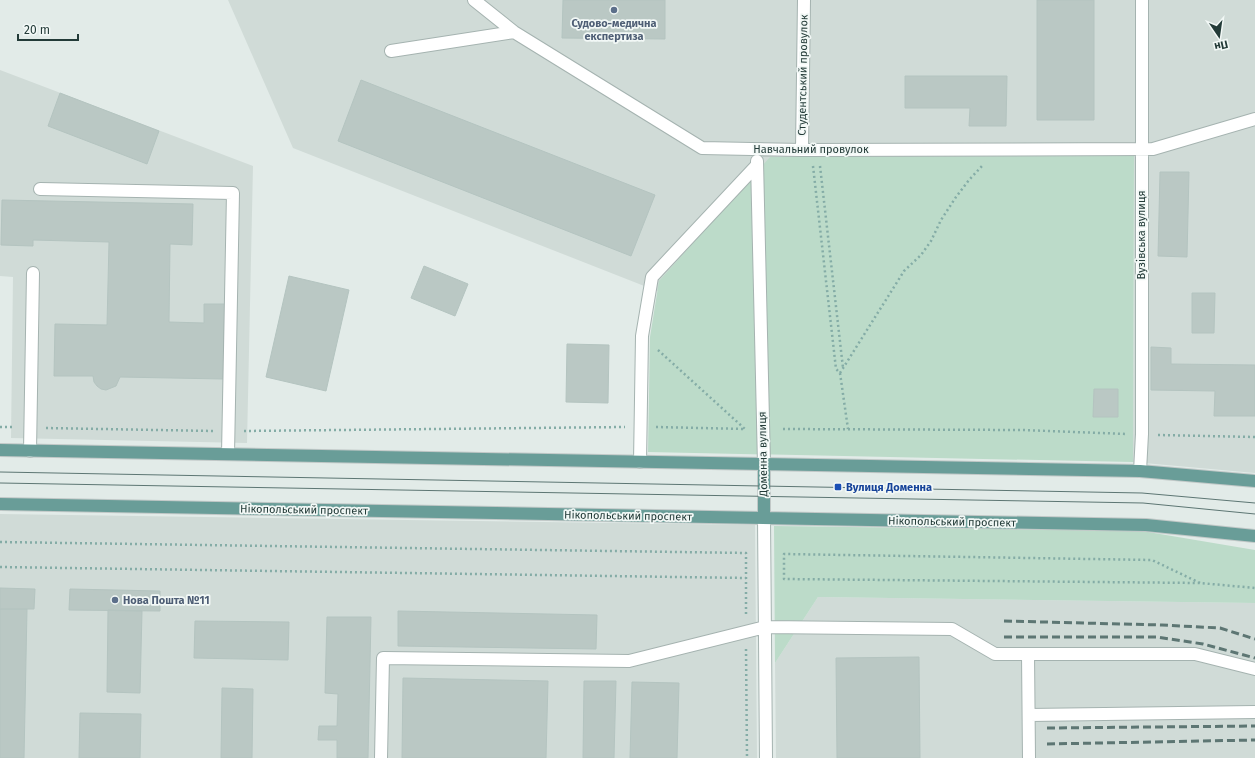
<svg xmlns="http://www.w3.org/2000/svg" width="1255" height="758" font-family="'Fira Sans',sans-serif">
<rect width="100%" height="100%" fill="#e2ebe8"/>
<path fill="#d0dbd7" d="M228,0H1255V473L1133,462L1134,156L657,291L293,148Z
M0,70L253,166L247,443L11,438L13,277L0,276Z
M0,514L755,525L757,758H0Z
M818,597L1255,603V758H776L775,663Z"/>
<path fill="#bcdbc9" d="M1134,156L1133,462L648,452L650,337L659,281L770,157Z
M774,526L1142,531L1255,550V603L818,597L775,663Z"/>
<path fill="#bac8c4" stroke="#b4c4c0" d="M563,0H665V39L562,38Z
M1037,0H1094V120H1037Z
M905,76H1007L1006,126H969L970,108H905Z
M361,80L655,195L631,256L338,141Z
M60,93L159,131L147,164L48,126Z
M1160,172H1189L1187,257L1158,256Z
M2,200L193,204L192,245L170,244L169,322L204,323V304H225L223,379L120,377L116,386L106,390L101,389L97,386L94,382L93,376H54L55,324L107,325L109,242L33,240V246L1,245Z
M424,266L468,284L455,316L411,298Z
M289,276L349,290L326,391L266,377Z
M1192,293H1215L1214,333H1192Z
M567,344L609,345L608,403L566,402Z
M1151,347L1171,348V364L1255,365V416H1214L1215,391L1151,390Z
M1094,389H1118V417H1093Z
M0,588L35,589L34,609H0Z
M70,589L160,591V611L69,610Z
M0,609H27L24,758H0Z
M108,610L142,611L140,693L107,692Z
M398,611L597,615L596,649L398,646Z
M327,617H371L368,758H337V740H318L319,726H337L338,694L325,693Z
M195,621L289,622L288,660L194,658Z
M919,657L920,758H837L836,658Z
M403,678L548,681L546,758H402Z
M584,681H616L614,758H583Z
M632,682L679,683L677,758H630Z
M222,688L253,689L252,758H221Z
M80,713L141,714L140,758H79Z"/>
<g fill="none" stroke-linecap="round" stroke-linejoin="round">
<defs>
<path id="minor" d="M474,0L514,32L702,148L802,150L1153,149L1255,119
M391,51L514,32
M802,150L804,0
M757,161L764,464
M40,189L233,193L228,454
M30,451L33,273
M640,462L642,336L652,277L757,165
M1140,471L1142,434V0
M764,518L766,758
M1028,654L1029,758
M1029,715L1255,712
M381,758L383,658L629,661L765,627L952,629L995,654H1195L1255,669"/>
<path id="major" d="M0,450L1140,471L1255,481
M764,464V518
M0,504L1146,525L1255,536"/>
</defs>
<use href="#minor" stroke="#a5b3b0" stroke-width="14"/>
<use href="#major" stroke="#c1c8c7" stroke-width="14"/>
<path stroke="#84aca6" stroke-width="2.5" stroke-dasharray="2 3" stroke-linecap="butt" d="M813,166L836,369L840,373L848,429
M820,166L843,368
M658,350L745,429
M840,373L904,271L921,255L931,241L941,220L956,197L969,180L982,166
M0,427H15
M656,427L746,429
M46,428L213,431
M783,429L1022,430L1127,434
M244,431L625,427
M1158,435L1255,437
M0,542L746,553V616
M0,567L746,578
M1200,583L1152,560L784,554V579L1200,583L1255,588
M746,649L747,758"/>
<use href="#minor" stroke="#fff" stroke-width="12"/>
<use href="#major" stroke="#699d98" stroke-width="12"/>
<path stroke="#5d7673" stroke-width="1" d="M0,472L1142,493L1255,503
M0,483L1143,503L1255,514"/>
<path stroke="#5d7673" stroke-width="3" stroke-dasharray="8 4" stroke-linecap="butt" d="M1004,621L1162,625L1220,628L1255,639
M1004,637H1157L1203,644L1255,658
M1047,728L1255,726
M1047,744L1255,740"/>
</g>
<g fill="#5c6f8a" stroke="#f2f8f6" stroke-width="1.5">
<circle cx="614" cy="10" r="4"/>
<circle cx="115" cy="600" r="4"/>
</g>
<rect fill="#1a4fb4" stroke="#f2f8f6" stroke-width="1.5" x="834" y="483" width="8" height="8" rx="2"/>
<g text-anchor="middle" dominant-baseline="central" stroke-width="3.5" stroke-linejoin="round" paint-order="stroke">
<g font-size="11" font-weight="bold" fill="#4e5e75" stroke="#f2f8f6">
<text x="614" y="23">Судово-медична<tspan x="614" dy="13">експертиза</tspan></text>
<text x="123" y="600" text-anchor="start">Нова Пошта №11</text>
</g>
<g font-size="11" fill="#233b38" stroke="#f2f8f6">
<text transform="translate(803 75) rotate(-89)">Студентський провулок</text>
<text x="811" y="149">Навчальний провулок</text>
<text transform="translate(1141 235) rotate(-90)">Вузівська вулиця</text>
<text transform="translate(763 454) rotate(-91)">Доменна вулиця</text>
<text transform="translate(304 510) rotate(1)">Нікопольський проспект</text>
<text transform="translate(628 516) rotate(1)">Нікопольський проспект</text>
<text transform="translate(952 522) rotate(1)">Нікопольський проспект</text>
</g>
<g font-size="11" font-weight="bold" fill="#164399" stroke="#f2f8f6" text-anchor="start">
<text x="846" y="487">Вулиця Доменна</text>
</g>
</g>
<g transform="translate(1219 36) rotate(167)" stroke="#f2f8f6" stroke-width="3" paint-order="stroke">
<path d="M0-3L7 15L0 10L-7 15Z" fill="#233b38"/>
<text y="-6" font-size="11" font-weight="bold" text-anchor="middle" fill="#233b38">Пн</text>
</g>
<path d="M18 34v6h60v-6" fill="none" stroke="#233b38" stroke-width="2"/>
<text x="24" y="34" font-size="12" fill="#233b38" stroke="#f2f8f6" stroke-width="3" paint-order="stroke">20 m</text>
</svg>
